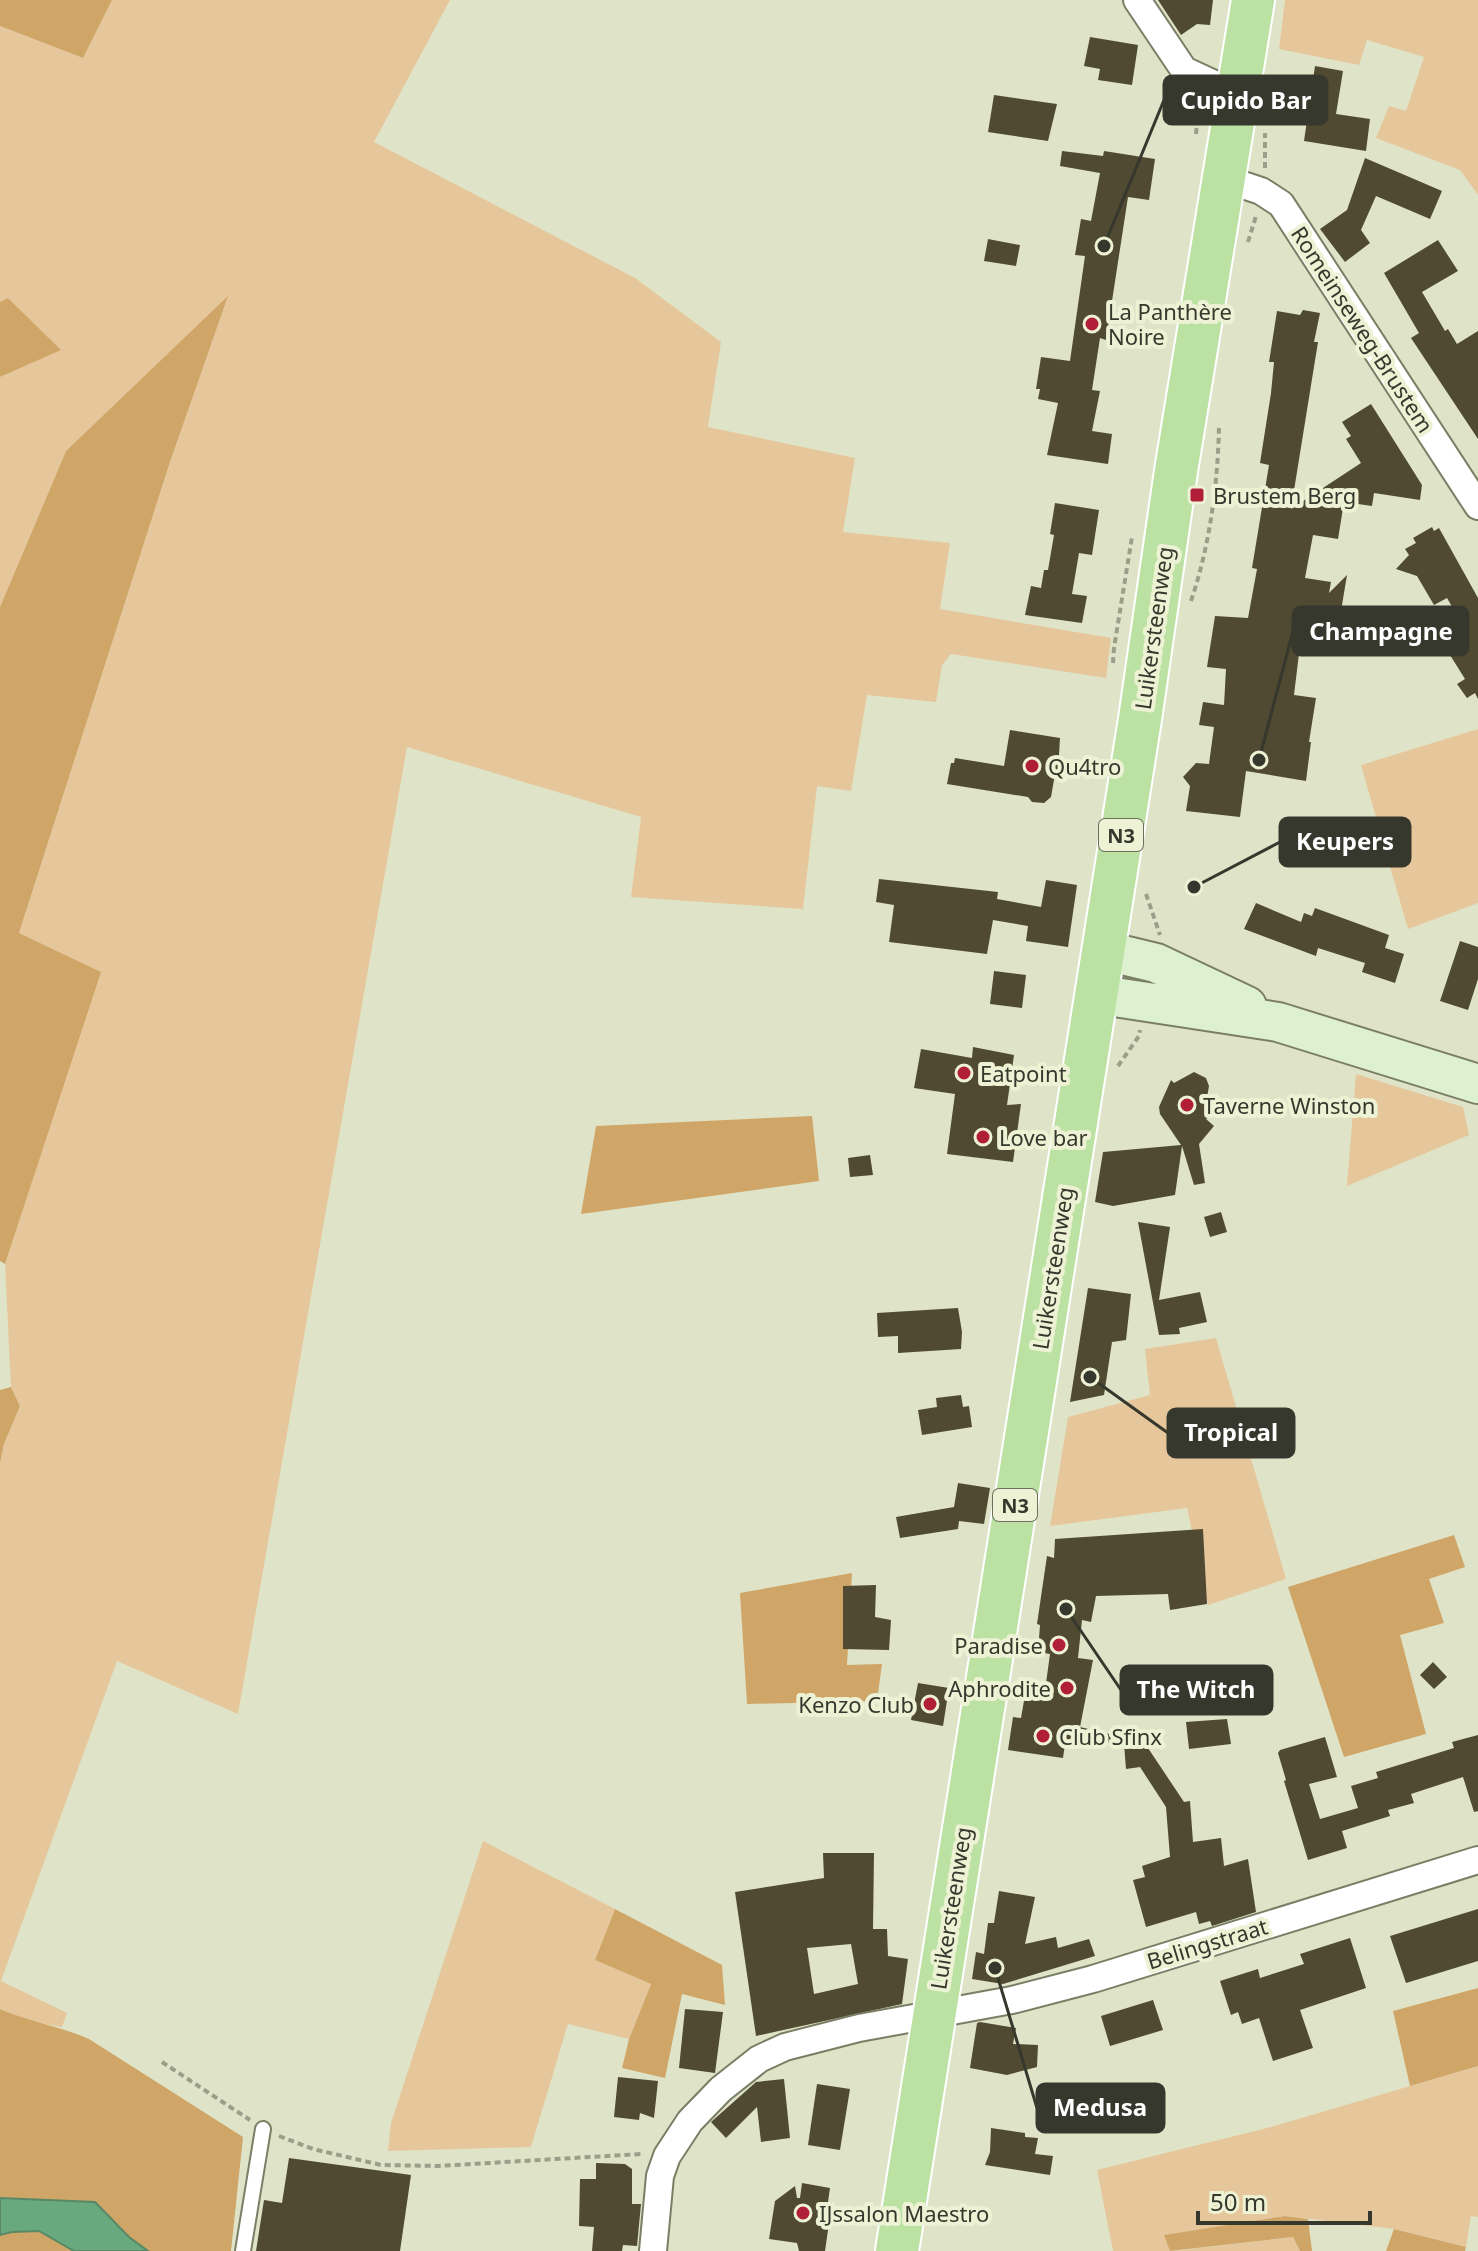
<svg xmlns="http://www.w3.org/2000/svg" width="1478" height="2251" font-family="'Noto Sans',sans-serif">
<rect width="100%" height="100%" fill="#dfe4c8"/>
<path fill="#e6c79b" d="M112,0H450L374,142L635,278L721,342L708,427L855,458L843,532L950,543L940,609L1111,638L1106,678L951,654L942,665L936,702L867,695L851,791L817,786L803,909L631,897L641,817L407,747L238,1714L117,1661L1,1981L67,2013L62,2027L27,2021L0,2009V1463L4,1444L20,1406L11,1387L5,1264L100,972L19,933L170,462L227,298L66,451L0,607V377L60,350L8,298L0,302V26L83,58Z
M1285,0H1478V195L1460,170L1376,138L1389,106L1406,111L1424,57L1367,40L1359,65L1279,49Z
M1478,729V903L1408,929L1361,765Z
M1356,1074L1463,1107L1469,1135L1347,1186Z
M1216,1338L1286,1579L1208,1605L1187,1508L1050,1526L1068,1417L1150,1395L1145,1349Z
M483,1841L615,1909L595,1960L651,1984L629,2039L568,2024L531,2147L388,2151L391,2123Z
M1478,2066V2217L1471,2216L1466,2247L1394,2229L1285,2216L1165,2235L1170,2251H1113L1097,2170L1271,2127Z
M1293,2237L1300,2251H1175Z"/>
<path fill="#d0a668" d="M0,0H112L83,58L0,26Z
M228,296L170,462L19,933L101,972L5,1264L0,1261V607L66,451Z
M8,298L61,350L0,377V302Z
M812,1116L819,1181L581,1214L596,1126Z
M11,1387L20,1406L4,1444L0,1463V1390Z
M1454,1535L1465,1567L1429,1579L1444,1623L1400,1635L1426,1734L1344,1757L1288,1587Z
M852,1573L847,1665L882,1664L877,1701L747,1704L740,1593Z
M615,1909L722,1965L725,2005L682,1994L665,2078L622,2068L629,2039L651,1984L595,1960Z
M1478,1988V2066L1410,2086L1393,2011Z
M0,2009C29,2022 60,2026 89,2039L243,2137L231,2251H148L129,2237L61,2201L0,2198Z
M1285,2216L1308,2219L1312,2251H1300L1293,2237L1170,2251L1164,2235Z
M1394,2229L1466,2247L1465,2251H1386Z
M39,2231L74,2251H0V2235L12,2232Z"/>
<path fill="#68aa7e" stroke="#598866" stroke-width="2" d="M0,2198L95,2202L129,2237L148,2251H74L39,2231L12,2232L0,2235Z"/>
<path fill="#504a32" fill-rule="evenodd" d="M1158,0H1213L1210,25L1197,24L1181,35Z
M1090,37L1138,45L1132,85L1098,80L1100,69L1084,66Z
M1315,66L1343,71L1336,114L1370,119L1366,151L1304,141Z
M994,95L1057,104L1048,141L988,132Z
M1062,151L1103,156L1104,151L1155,159L1149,200L1128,197L1106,340L1100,338L1092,390L1100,391L1092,431L1112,434L1108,464L1047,455L1058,403L1038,399L1040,389H1036L1041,357L1070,361L1085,256L1075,255L1081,219L1091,221L1100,173L1060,166Z
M1365,158L1442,191L1430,219L1376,196L1361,230L1370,243L1345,262L1320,229L1347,210Z
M988,239L1020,245L1016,266L984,261Z
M1438,240L1458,271L1422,292L1445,331L1448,329L1457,344L1478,331V439L1411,338L1419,333L1384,273Z
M1303,310L1320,313L1314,342H1318L1291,509L1361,463L1346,439L1351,436L1342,422L1371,404L1422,485L1420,500L1374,493L1372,506L1344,502L1338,539L1313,535L1305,578L1331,582L1329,593L1347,575L1340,617L1304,612L1294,695L1316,698L1309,742H1311L1306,781L1246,771L1240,817L1186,811L1190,786L1183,777L1196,763L1209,764L1214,727L1199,725L1203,702L1224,705L1226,669L1207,667L1215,616L1248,618L1257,569L1252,568L1269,465L1260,463L1271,393L1274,362H1269L1277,311L1300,315Z
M1055,503L1099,510L1092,555L1079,553L1072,594L1087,596L1082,623L1025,615L1031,586L1041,588L1044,570H1048L1054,535L1050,534Z
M1432,527L1434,531L1439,528L1478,598V699L1475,693L1467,698L1457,684L1465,679L1445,647L1466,631L1447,598L1434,605L1417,576L1396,569L1409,555L1405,549L1416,543L1413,538Z
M1010,730L1060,738L1058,772L1055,774L1051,797L1044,803L1032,802L1028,797L947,784L951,763H954L955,758L1004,766Z
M879,879L998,892L997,899L1041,907L1046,880L1077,885L1068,947L1026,941L1028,926L993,920L987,954L889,942L894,905L876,902Z
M1256,903L1301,922L1304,913L1312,916L1315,908L1389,935L1385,948L1404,954L1395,983L1362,972L1365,963L1318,948L1316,956L1244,929Z
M1460,941L1478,947V979L1468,1010L1440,1001Z
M994,971L1026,975L1022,1008L990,1004Z
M973,1047L1014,1055L1007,1105L1021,1104L1013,1162L947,1154L955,1094L914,1088L921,1049L972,1058Z
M1194,1072L1206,1078L1209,1086L1207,1098L1220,1110L1206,1119L1214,1126L1199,1144L1205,1183L1194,1185L1182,1146L1175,1195L1113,1206L1095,1202L1103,1152L1181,1145L1160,1114L1159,1107L1171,1080L1174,1083Z
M870,1155L873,1175L850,1177L848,1158Z
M1221,1212L1227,1232L1210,1237L1204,1217Z
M1138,1222L1170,1227L1159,1300L1200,1292L1207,1322L1179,1328L1180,1334L1159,1335Z
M1088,1288L1131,1294L1126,1340L1112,1342L1104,1395L1070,1402Z
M958,1308L962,1332L961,1349L898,1353V1336L878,1337L877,1313Z
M961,1395L963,1407L969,1406L972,1427L922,1435L918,1410L937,1407L936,1398Z
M958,1483L990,1488L984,1524L959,1521L958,1529L900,1538L896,1517L954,1507Z
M1203,1529L1207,1604L1170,1610L1168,1594L1096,1596L1091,1622L1082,1620L1078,1658L1093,1660L1080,1727L1126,1738L1125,1741L1075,1746L1065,1744L1063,1758L1008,1750L1013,1717L1021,1718L1025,1695L1044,1698L1050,1654L1038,1652L1040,1625L1037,1624L1047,1556L1054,1558L1055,1539Z
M876,1585L875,1617L891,1620L889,1650L843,1649V1586Z
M1433,1662L1447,1677L1434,1689L1420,1675Z
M918,1683L949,1688L943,1726L911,1720Z
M1227,1719L1231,1744L1189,1749L1186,1722Z
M1478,1735V1811L1474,1812L1463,1777L1411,1794L1414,1803L1388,1810L1390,1816L1342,1831L1347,1848L1308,1860L1284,1781L1286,1780L1278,1753L1280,1750L1325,1737L1337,1777L1309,1784L1320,1819L1358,1808L1351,1786L1378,1778L1376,1772L1454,1748L1452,1742Z
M1144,1742L1184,1802L1190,1801L1193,1842L1221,1838L1224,1866L1248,1859L1256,1912L1212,1926L1210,1921L1199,1924L1196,1912L1146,1927L1133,1880L1145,1877L1142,1866L1170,1857L1166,1807L1140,1767L1126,1769L1124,1744Z
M823,1853H874L873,1929H887L888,1956L908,1959L902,2004L756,2036L735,1892L824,1878ZM851,1944L858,1984L814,1994L807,1948Z
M999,1891L1035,1897L1025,1944L1056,1937L1058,1948L1089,1939L1095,1956L1003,1984L972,1979L976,1952L984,1954L988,1923H994Z
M1478,1909V1961L1406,1983L1390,1936Z
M1350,1938L1366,1988L1300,2010L1313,2048L1273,2061L1259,2018L1242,2024L1238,2012L1231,2015L1220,1981L1258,1969L1260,1978L1304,1964L1300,1954Z
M1153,2000L1163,2030L1110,2046L1101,2016Z
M685,2009L723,2012L715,2073L679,2068Z
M980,2022L1016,2028L1013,2044L1038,2045L1037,2067L1007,2075L970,2068L977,2023Z
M618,2077L658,2081L654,2118L640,2113L639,2120L614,2117Z
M784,2079L790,2138L761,2142L757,2107L726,2138L711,2122L756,2082Z
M817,2084L850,2089L840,2150L808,2145Z
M991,2128L1025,2133V2137L1038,2138L1035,2154L1053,2156L1050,2175L985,2165L990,2152Z
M289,2158L411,2175L400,2251H256L264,2200L282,2203Z
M596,2163L625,2164L632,2169V2204H641L637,2246L623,2245L622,2251H592L594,2227L579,2226L580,2179H596Z
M802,2183L830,2188L828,2202H832L825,2251H799L797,2243L769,2239L775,2201L795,2186L797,2198H800Z"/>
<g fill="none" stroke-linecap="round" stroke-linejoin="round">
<defs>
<path id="lane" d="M243,2251L263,2129"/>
<path id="street" d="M1137,0L1184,70L1238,95
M1225,179L1261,191L1281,204L1478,506
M653,2251L660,2176L667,2156L690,2121L721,2089L759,2059L785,2047L859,2028L1012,2000L1093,1979L1478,1860"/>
<path id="secondary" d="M1102,950L1156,963L1247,1006
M1095,994L1278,1022L1478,1084"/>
<path id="primary" d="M897,2251L1140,719L1176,471L1253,0"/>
</defs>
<use href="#lane" stroke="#7a7e65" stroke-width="18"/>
<use href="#street" stroke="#7a7e65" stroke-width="30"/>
<use href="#secondary" stroke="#7a7e65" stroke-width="42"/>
<use href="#primary" stroke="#fff" stroke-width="46"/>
<path stroke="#9b9f8a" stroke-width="4" stroke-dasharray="6 4" stroke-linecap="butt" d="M1196,134L1199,103
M1265,168V133
M1248,242L1256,216
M1191,601C1210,545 1218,483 1219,425
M1113,663L1114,648L1132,537
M1146,894L1160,935
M1118,1066L1139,1036L1140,1030
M162,2062L250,2120
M279,2136L313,2149L381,2165L438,2166L641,2154"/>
<use href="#lane" stroke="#fff" stroke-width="14"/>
<use href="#street" stroke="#fff" stroke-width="26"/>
<use href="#secondary" stroke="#ddf0d0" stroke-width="38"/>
<use href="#primary" stroke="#bbe2a2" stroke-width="42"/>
</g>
<g fill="#b11e38" stroke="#edf2d5" stroke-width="3">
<circle cx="1092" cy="324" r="8"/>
<rect x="1189" y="487" width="16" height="16" rx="4"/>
<circle cx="1032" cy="766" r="8"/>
<circle cx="964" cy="1073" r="8"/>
<circle cx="1187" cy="1105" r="8"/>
<circle cx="983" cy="1137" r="8"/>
<circle cx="1059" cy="1645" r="8"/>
<circle cx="1067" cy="1688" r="8"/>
<circle cx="930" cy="1704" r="8"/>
<circle cx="1043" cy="1736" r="8"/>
<circle cx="803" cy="2213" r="8"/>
</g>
<g text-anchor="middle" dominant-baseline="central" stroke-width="8" stroke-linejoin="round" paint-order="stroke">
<g fill="#edf2d5" stroke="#6d705f" stroke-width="2">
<rect x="1099" y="819" width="44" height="32" rx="6"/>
<rect x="993" y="1489" width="44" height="32" rx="6"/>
</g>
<g font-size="20" font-weight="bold" fill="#36382d">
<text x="1121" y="835">N3</text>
<text x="1015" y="1505">N3</text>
</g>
<g font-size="22" fill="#36382d" stroke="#edf2d5" text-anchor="start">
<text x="1108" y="311">La Panthère<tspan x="1108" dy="25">Noire</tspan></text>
<text x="1213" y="495">Brustem Berg</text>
<text x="1048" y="766">Qu4tro</text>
<text x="980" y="1073">Eatpoint</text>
<text x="1203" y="1105">Taverne Winston</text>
<text x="999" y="1137">Love bar</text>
<text x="1043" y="1645" text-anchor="end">Paradise</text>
<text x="1051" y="1688" text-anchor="end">Aphrodite</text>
<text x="914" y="1704" text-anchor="end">Kenzo Club</text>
<text x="1059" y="1736">Club Sfinx</text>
<text x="819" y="2213">IJssalon Maestro</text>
</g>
<g font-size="22" fill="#36382d" stroke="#edf2d5">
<text transform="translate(1363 329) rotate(57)">Romeinseweg-Brustem</text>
<text transform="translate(1153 628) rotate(-82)">Luikersteenweg</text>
<text transform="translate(1052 1268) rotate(-81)">Luikersteenweg</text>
<text transform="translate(950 1908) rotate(-81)">Luikersteenweg</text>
<text transform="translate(1207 1943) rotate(-17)">Belingstraat</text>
</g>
</g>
<path fill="none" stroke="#36382d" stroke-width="3" d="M1104 246L1164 100M1259 760L1293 631M1194 887L1280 842M1090 1377L1168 1433M1066 1609L1121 1690M995 1968L1037 2108"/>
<g fill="#36382d" stroke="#edf2d5" stroke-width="3">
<circle cx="1104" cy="246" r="8"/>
<circle cx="1259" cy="760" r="8"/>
<circle cx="1194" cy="887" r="8"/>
<circle cx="1090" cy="1377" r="8"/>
<circle cx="1066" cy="1609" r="8"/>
<circle cx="995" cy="1968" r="8"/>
</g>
<g fill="#36382d" stroke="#36382d" stroke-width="3">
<rect x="1164" y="76" width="163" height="48" rx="8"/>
<rect x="1293" y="607" width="175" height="48" rx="8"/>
<rect x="1280" y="818" width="130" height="48" rx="8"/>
<rect x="1168" y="1409" width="126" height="48" rx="8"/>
<rect x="1121" y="1666" width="151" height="48" rx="8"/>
<rect x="1037" y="2084" width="127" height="48" rx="8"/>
</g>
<g font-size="24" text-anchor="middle" font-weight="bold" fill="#fff">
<text x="1246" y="109">Cupido Bar</text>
<text x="1381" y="640">Champagne</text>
<text x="1345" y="850">Keupers</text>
<text x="1231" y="1441">Tropical</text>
<text x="1196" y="1698">The Witch</text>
<text x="1100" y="2116">Medusa</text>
</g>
<path d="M1198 2211v12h172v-12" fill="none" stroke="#36382d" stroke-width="4"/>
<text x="1210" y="2211" font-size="24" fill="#36382d" stroke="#edf2d5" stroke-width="6" paint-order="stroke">50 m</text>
</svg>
